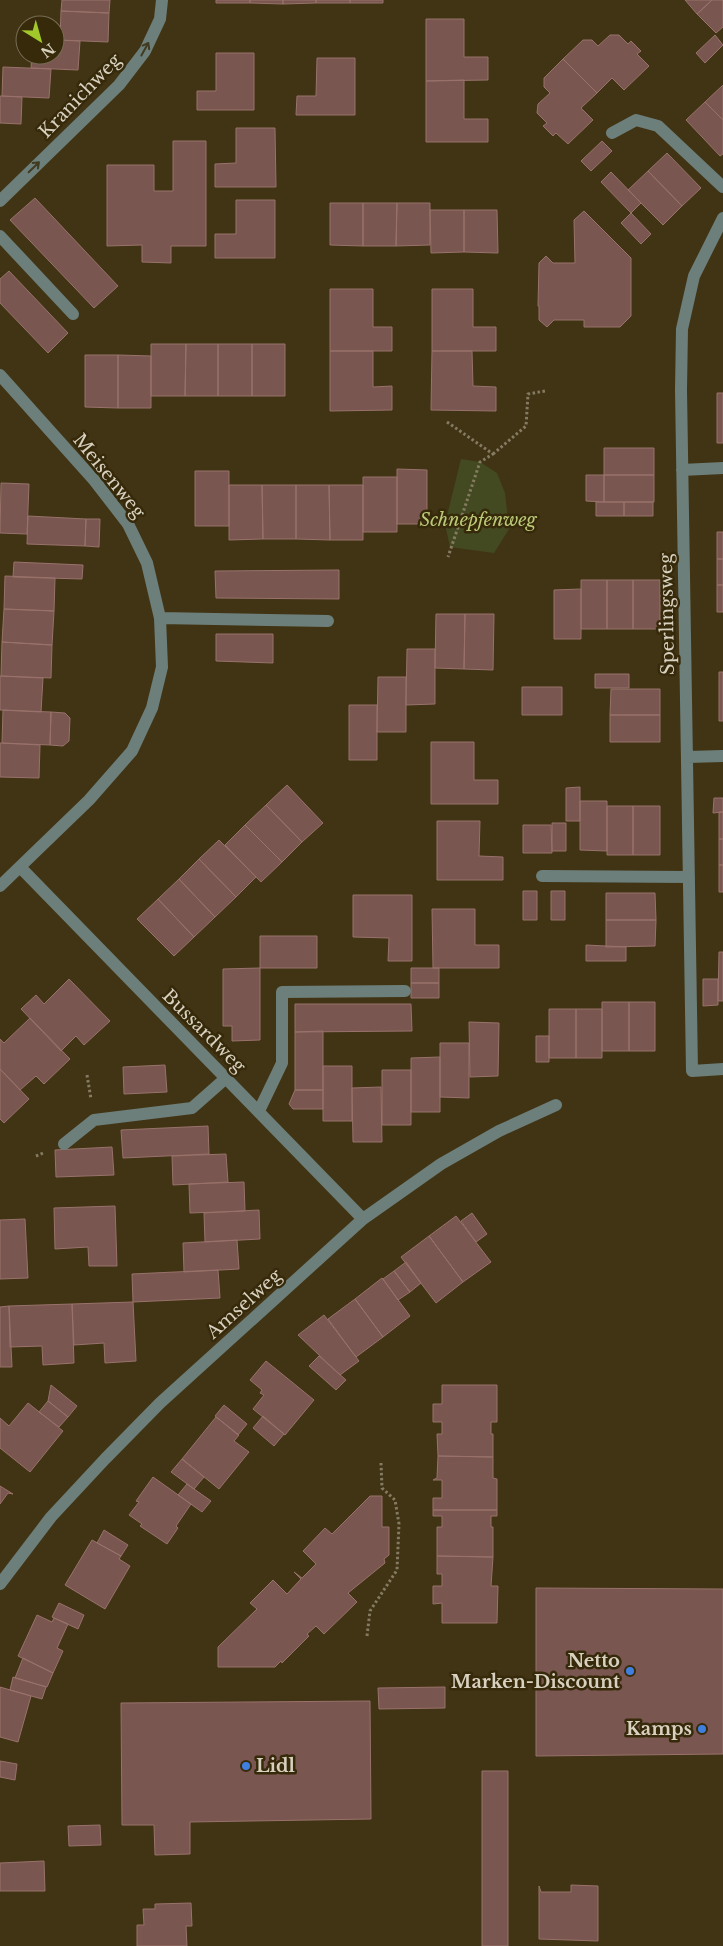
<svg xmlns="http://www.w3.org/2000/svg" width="723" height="1946" font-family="'Libre Baskerville',serif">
<rect width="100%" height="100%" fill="#413415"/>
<path fill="#434a22" d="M461,459L480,462L497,473L505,493L509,529L494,553L450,547L445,524Z"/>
<path fill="#7a5650" stroke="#98726b" d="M62,0H110L109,13L61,11Z
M216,0H250V3H216Z
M250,0H283V4L250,3Z
M283,0H316V3L283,4Z
M316,0H350V3H316Z
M350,0H383V3H350Z
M685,0H712L697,14Z
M712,0H723V27L716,33L697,14Z
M61,11L109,13L108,42L60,40Z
M426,19H464V57H488V80L426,81Z
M610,35H619L628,44L631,41L641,51L637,54L649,66L624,90L612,78L597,93L563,59L583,40H592L598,46Z
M715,35L723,45L705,63L696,53Z
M55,40L80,41L78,70L31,68L32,55H55Z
M216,53H254V110H197V91H216Z
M317,58H355V115H296L297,96H316Z
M563,59L597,93L581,108L593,120L568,144L556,133L553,136L543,126L547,123L537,113L538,104L550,93L544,87V78Z
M3,67L51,69L49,98L2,96Z
M464,80V119H488V142H426V81Z
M723,85V120L705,102Z
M0,96L22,97L21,124L0,123Z
M705,102L723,120V154L720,156L686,120Z
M236,128H275L276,187H215V164L236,163Z
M173,141H206V246H171V263L142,262V245L107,246V165H154V191H173Z
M602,141L612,151L591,171L581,161Z
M667,153L701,188L682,206L648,171Z
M648,171L682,206L663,225L628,190Z
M611,172L641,203L631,213L601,182Z
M35,198L118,286L94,308L10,220Z
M236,200H275V258H215V234H236Z
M330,203H363V246L330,245Z
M363,203H397L396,246H363Z
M397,203H430V245L396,246Z
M430,210H464V252L431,253Z
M464,210H497L498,253L464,252Z
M584,211L631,258V316L620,327H584V320H554L547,327L539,320V306H538L539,263L546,256L553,263H575L574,220Z
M631,213L651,234L641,244L621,223Z
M9,271L68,333L48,353L0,303V279Z
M330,289H373V327H392V351H330Z
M432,289H473V327H496V351H432Z
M151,344H186L185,396H151Z
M186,344H218V396H185Z
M218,344H252V396H218Z
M252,344H285V396H252Z
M330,351H373V387L392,386V410L330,411Z
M432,351H472L473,386L496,387V411L431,410Z
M85,355H118V408L85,407Z
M118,355L151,356V408H118Z
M717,393H723V443H717Z
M604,448H654V475H604Z
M397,469L427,470V524H397Z
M195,471H229V526H195Z
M586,475H604V502L586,501Z
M604,475H654V502H604Z
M363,477H397V532H363Z
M1,483L29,484L27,534L0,533Z
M229,485H262L263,539L229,540Z
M262,485H296V539H263Z
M296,485H329L330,540L296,539Z
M329,485H363V540H330Z
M596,502H624V516H596Z
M624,502H653V516H624Z
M28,516L86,519L85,546L27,544Z
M86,519H100L99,547L85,546Z
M717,532H723V559H717Z
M717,559H723V585H717Z
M14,562L83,565L82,579L13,577Z
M339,570V599L216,598L215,571Z
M5,576L55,578L54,611L4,609Z
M581,580H607V629H581Z
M607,580H633V629H607Z
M633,580H660V629H633Z
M717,585H723V612H717Z
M581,589V639H554V590Z
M4,609L54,611L52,645L2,642Z
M436,614H465L464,669L435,668Z
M465,614H494L493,670L464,669Z
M216,634H273V663L216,661Z
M2,642L52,645L51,678L1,676Z
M407,649H435V704L406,705Z
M719,672H723V721H719Z
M595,674H629V688H595Z
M0,676L43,678L41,712L0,710Z
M378,677H406V732H377Z
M522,687H562V715H522Z
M611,689H660V715H610Z
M349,705H377V760H349Z
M3,710L51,712L50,745L2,743Z
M51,712L65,713L70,718L69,741L63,746L50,745Z
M610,715H660V742H610Z
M431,742H474V780H498V804H431Z
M0,743L40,745L39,778L0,777Z
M287,785L323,823L302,842L266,805Z
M580,787V821H566V788Z
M714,798H723V812L713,813Z
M580,801H607V851L580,850Z
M266,805L302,842L282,862L245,825Z
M607,806H633V855H607Z
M633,806H660V855H633Z
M719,812H723V839H719Z
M437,821H480L479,856L503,857V880H437Z
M552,823H566V851H552Z
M245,825L282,862L261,882L225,845Z
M523,825H551L552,853H523Z
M719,839H723V865H719Z
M219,840L256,877L236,897L199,859Z
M199,859L236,897L215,917L179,879Z
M719,865H723V892H719Z
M179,879L215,917L194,937L158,899Z
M523,891H537V920H523Z
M551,891H565V920H551Z
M606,893H655L656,920H606Z
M353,895H412V961H388L389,938L353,937Z
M158,899L194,937L174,956L137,919Z
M432,909H475V945H499V968H433Z
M606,920H656L655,946L606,947Z
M260,936H317V968H260Z
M586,945L626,947V961H586Z
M719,952H723V1001H718Z
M260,968V1040L232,1041V1026H223V969Z
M411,968H439V983H411Z
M69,979L110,1021L84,1045L76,1036L61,1051L21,1009L36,995L44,1004Z
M703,979H718V1005L703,1006Z
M411,983H439V998H411Z
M602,1002H629V1051H602Z
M629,1002H655V1051H629Z
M295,1004H411L412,1031L295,1032Z
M549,1009H576V1058H549Z
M576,1009H602V1058H576Z
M30,1018L70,1059L44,1084L36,1076L20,1090L0,1069V1039L4,1043Z
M469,1022L499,1023L498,1076L470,1077Z
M323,1031V1090H295V1032Z
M536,1036H549V1062H536Z
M440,1043H469V1098L440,1097Z
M440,1057V1112H411V1058Z
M165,1065L167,1092L124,1094L123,1067Z
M323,1066H352V1121H323Z
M0,1069L29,1099L4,1123L0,1119Z
M382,1070H411V1125H382Z
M381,1087L382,1142H353L352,1088Z
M295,1090H323V1109H293L289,1104Z
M208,1126L209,1154L123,1158L121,1130Z
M112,1147L114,1175L56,1177L55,1150Z
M226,1154L228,1182L173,1185L172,1156Z
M244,1182L245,1211L190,1213L189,1184Z
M115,1206L117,1266H89L88,1247L55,1249L54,1208Z
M259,1210L260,1239L205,1242L204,1213Z
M472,1213L487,1234L476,1242L461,1221Z
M456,1216L491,1262L463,1282L429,1236Z
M25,1219L28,1278L0,1279V1220Z
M429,1236L463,1282L436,1303L401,1257Z
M237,1240L239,1269L184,1272L183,1243Z
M406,1262L421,1283L410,1292L394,1271Z
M218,1270L220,1298L133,1302L132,1274Z
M394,1271L410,1292L398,1300L383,1279Z
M382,1278L410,1316L383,1337L355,1299Z
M355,1299L383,1337L356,1357L328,1319Z
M133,1302L136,1361L105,1363L104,1343L74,1345L72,1304Z
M72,1304L74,1363L43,1365L42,1346L10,1347L9,1306Z
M9,1306L12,1367H0V1307Z
M324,1315L359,1361L340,1375L298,1335Z
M319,1356L346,1380L336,1390L309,1366Z
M266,1361L314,1400L285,1435L253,1409L264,1395L260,1393L262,1390L250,1380Z
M51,1385L77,1406L68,1417L48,1401Z
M442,1385H497V1422H491V1434H493V1457L438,1456L437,1434H442V1422H433V1404H442Z
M48,1401L68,1417L59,1427L39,1412Z
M28,1403L63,1431L30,1472L0,1448V1418L9,1426Z
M224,1405L247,1424L238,1435L215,1416Z
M263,1416L284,1434L274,1446L253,1428Z
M216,1417L239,1435L234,1441L249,1452L219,1489L182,1459Z
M438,1456L493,1457V1478L497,1479V1510H433V1498H442V1480H433L437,1478Z
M182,1459L204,1477L194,1489L171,1472Z
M153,1477L191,1504L176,1526L178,1528L167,1544L140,1526L142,1524L129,1515L139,1502L136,1501Z
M187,1484L211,1501L202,1512L178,1495Z
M0,1486L13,1494L8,1493L0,1504Z
M370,1496H382V1527H389V1555L384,1559L385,1563L348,1593L357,1602L324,1634L316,1626L307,1634L309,1636L282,1663L281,1661L275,1667H218V1647L257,1609L250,1603L273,1580L287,1594L301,1579L294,1572L302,1578L316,1564L303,1551L325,1528L332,1534Z
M433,1510H497V1516H491V1527H493V1557L437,1556V1527H442V1516H433Z
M104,1530L128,1545L121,1556L97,1543Z
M92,1540L121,1556L119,1559L130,1566L105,1609L65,1585Z
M437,1556L493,1557L491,1586H498L497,1623H442V1603L433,1604V1586H442V1574H437Z
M536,1588L723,1589V1754L536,1756Z
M59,1603L84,1615L78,1629L52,1617Z
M37,1615L52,1622L54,1618L68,1624L57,1648L63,1651L53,1673L18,1656Z
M23,1658L53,1673L47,1687L15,1678Z
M13,1677L46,1687L42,1699L10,1690Z
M0,1687L31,1696L18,1742L0,1737Z
M445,1687V1708L379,1709L378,1688Z
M370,1701L371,1819L190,1822V1854L155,1855L154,1825H122L121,1703Z
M0,1761L17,1764L15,1780L0,1777Z
M482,1771H508V1946H482Z
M100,1825L101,1845L69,1846L68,1826Z
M44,1861L45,1891H0V1863Z
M571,1885L598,1886V1941L539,1939V1886L541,1892H571Z
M191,1903L192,1926H186L187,1946H137V1925H144L143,1909H155V1904Z"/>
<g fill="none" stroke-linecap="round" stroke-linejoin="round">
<path stroke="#857b62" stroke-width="3" stroke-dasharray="2.5 2.5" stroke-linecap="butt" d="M447,422L493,454L480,462L448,557
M493,454L526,426L528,394L545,391
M87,1075L91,1099
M36,1156L43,1153
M367,1636L370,1611L397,1570L399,1524L395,1500L382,1488L381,1463"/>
<path stroke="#6d7f7a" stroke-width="12" d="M612,133L636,120L658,126L723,187
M0,201L119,85L145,51L160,19L162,0
M723,218L694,276L682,329L681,390L692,1071L723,1069
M0,236L73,314
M0,375L94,480L128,524L147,563L160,618L162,667L152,708L132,751L89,800L0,886
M682,470L723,468
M160,618L328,621
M688,757L723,756
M20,867L363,1219
M542,876L689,877
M259,1111L282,1063V992L405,991
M64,1144L94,1120L192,1108L226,1078
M0,1584L51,1517L105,1459L160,1403L363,1219L441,1164L499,1131L556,1105"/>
</g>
<defs><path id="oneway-shaft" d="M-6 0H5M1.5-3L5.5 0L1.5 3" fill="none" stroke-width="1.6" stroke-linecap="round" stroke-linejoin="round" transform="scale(1.25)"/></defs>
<g stroke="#413b21">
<use href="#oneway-shaft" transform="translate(145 49) rotate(-61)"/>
<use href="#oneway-shaft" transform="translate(34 167) rotate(-44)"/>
</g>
<g fill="#3f7fe0" stroke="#362a0b" stroke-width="2">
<circle cx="630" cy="1671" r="5"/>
<circle cx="702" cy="1729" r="5"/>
<circle cx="246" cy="1766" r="5"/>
</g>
<g text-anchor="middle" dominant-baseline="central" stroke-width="5" stroke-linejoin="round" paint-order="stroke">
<g font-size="18" fill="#d8d1bf" stroke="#362a0b">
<text transform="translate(80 96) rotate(-46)">Kranichweg</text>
<text transform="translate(109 476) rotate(51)">Meisenweg</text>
<text transform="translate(667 614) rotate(-91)">Sperlingsweg</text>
<text transform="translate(204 1031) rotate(45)">Bussardweg</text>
<text transform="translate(244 1304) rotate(-42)">Amselweg</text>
</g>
<g font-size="18" font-style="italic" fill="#bcca78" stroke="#362a0b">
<text x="478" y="520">Schnepfenweg</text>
</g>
<g font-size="18" font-weight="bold" fill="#d8d1bf" stroke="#362a0b" text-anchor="end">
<text x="620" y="1661">Netto<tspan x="620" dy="21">Marken-Discount</tspan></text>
<text x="692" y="1729">Kamps</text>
<text x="256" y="1766" text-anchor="start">Lidl</text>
</g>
</g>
<g transform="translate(40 40) rotate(143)"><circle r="24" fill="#362a0b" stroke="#776d53"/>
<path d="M0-4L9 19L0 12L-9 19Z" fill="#a1c92a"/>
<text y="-8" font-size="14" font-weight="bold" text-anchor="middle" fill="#d8d1bf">N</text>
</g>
</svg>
